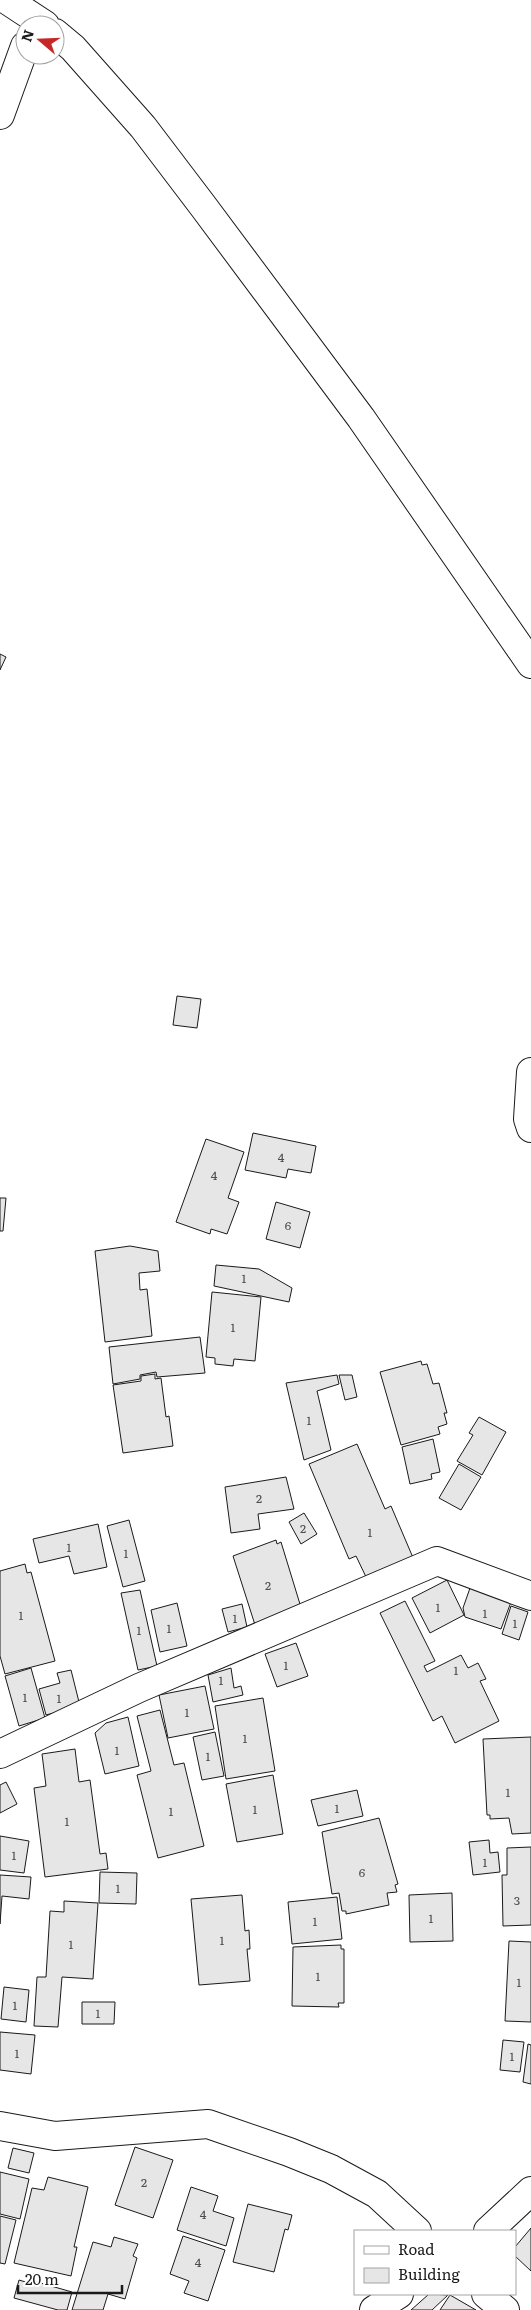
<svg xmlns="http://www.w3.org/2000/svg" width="531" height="2310" font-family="Literata,serif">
<rect width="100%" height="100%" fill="#fff"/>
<path fill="#e6e6e6" stroke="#1a1a1a" d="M0,654L6,657L0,670Z
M177,996L201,999L197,1028L173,1025Z
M253,1133L316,1146L311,1173L288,1169L286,1178L245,1170Z
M206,1139L244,1152L228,1198L239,1202L227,1234L211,1229L210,1234L176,1222Z
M0,1198H6L3,1231H0Z
M276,1202L310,1212L300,1248L266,1239Z
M130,1246L158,1251L160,1271L139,1273L140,1290L147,1289L152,1336L105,1342L95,1251Z
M216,1265L259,1269L292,1288L289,1302L214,1286Z
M212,1292L261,1297L255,1361L234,1359L233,1366L215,1364V1358L206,1357Z
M200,1337L205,1373L157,1377L156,1372L140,1375V1379L113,1384L109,1347Z
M421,1361L422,1365L427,1364L433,1384L439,1383L447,1413H444L447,1424L438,1427L440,1434L401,1445L380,1372Z
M155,1374V1379L161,1378L166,1417L169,1416L173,1446L123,1453L113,1385L141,1381V1376Z
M337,1375L339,1384L317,1391L331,1450L304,1460L286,1383Z
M339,1375H352L357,1397L345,1400Z
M479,1417L506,1432L482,1475L457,1461L473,1435L469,1433Z
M433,1439L440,1472L431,1474L432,1479L410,1484L402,1447Z
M357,1444L385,1509L391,1506L414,1560L367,1579L356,1556L349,1559L309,1464Z
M459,1464L481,1477L461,1510L439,1498Z
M286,1477L294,1509L258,1514L260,1529L231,1533L225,1487Z
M304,1513L317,1534L301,1544L289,1522Z
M129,1520L145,1581L123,1587L107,1526Z
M98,1524L107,1567L74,1574L69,1556L39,1563L33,1539Z
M276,1540L277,1544L281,1542L303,1614L256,1628L233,1556Z
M25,1564L27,1573L31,1572L55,1661L5,1674L0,1656V1571Z
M447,1580L464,1615L430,1633L412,1598Z
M470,1588L511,1602L501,1629L465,1617L463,1608Z
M140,1590L157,1666L138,1670L121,1593Z
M405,1601L435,1661L424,1666L427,1672L461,1655L468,1668L478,1663L486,1679L480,1681L499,1721L455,1743L442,1716L433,1721L380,1613Z
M177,1603L187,1646L160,1652L151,1610Z
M242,1604L247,1627L228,1632L222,1609Z
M511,1606L528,1612L519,1640L502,1634Z
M296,1643L308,1676L277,1687L265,1654Z
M31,1668L45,1718L19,1726L5,1676Z
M231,1668L234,1688L241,1686L243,1695L213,1702L208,1675Z
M71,1670L80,1706L46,1715L39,1689L60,1683L57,1673Z
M205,1686L214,1729L168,1738L159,1695Z
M263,1698L275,1771L226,1779L215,1706Z
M160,1710L174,1765L184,1763L204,1846L158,1858L137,1775L151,1771L137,1716Z
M128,1717L139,1766L105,1774L95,1733L106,1723Z
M215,1732L224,1776L202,1780L193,1737Z
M531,1737V1833L512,1834L509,1818L490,1819V1815H487L483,1739Z
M75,1749L79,1782L90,1780L100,1854L106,1853L108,1869L45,1877L34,1788L46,1786L42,1754Z
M273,1775L283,1834L237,1842L226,1784Z
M6,1782L17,1804L0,1813V1785Z
M357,1790L363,1816L318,1826L311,1800Z
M379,1818L398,1884L395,1885L397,1892L387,1893L389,1905L346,1914V1911H342L339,1893L332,1894L322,1832Z
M0,1836L29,1841L24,1873L0,1870Z
M489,1840L490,1853L498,1852L500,1872L473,1875L469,1842Z
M531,1847V1925L503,1926L502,1875H507V1848Z
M100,1872L137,1873L136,1904L99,1903Z
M0,1875L31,1877L29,1899L2,1896L0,1924Z
M452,1893L453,1941L410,1942L409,1895Z
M242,1895L245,1931L249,1930L250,1949H247L250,1981L199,1985L191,1899Z
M337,1897L342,1939L292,1944L288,1902Z
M64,1901L98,1903L93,1979L62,1977L58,2027L34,2026L37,1977H46L50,1911L64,1912Z
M509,1941L531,1942V2022L505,2021Z
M341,1945V1949H344V2003H338L339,2007L292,2006L293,1947Z
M4,1987L29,1990L26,2022L1,2019Z
M82,2002H115L114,2024H82Z
M0,2032L35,2035L31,2074L0,2070Z
M503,2040L524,2042L520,2072L500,2070Z
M528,2044L531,2045V2084L523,2082Z
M135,2147L173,2160L153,2218L115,2205Z
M13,2148L34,2153L29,2173L8,2168Z
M0,2172L29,2179L20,2219L0,2214Z
M48,2177L88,2187L74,2247H77L71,2276L14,2263L32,2188L44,2190Z
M191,2187L218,2196L213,2211L234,2218L226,2246L177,2230Z
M248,2204L292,2215L288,2230L285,2229L274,2272L233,2262Z
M0,2216L16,2220L5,2264L0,2263Z
M531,2228V2271L515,2256V2247Z
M183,2236L225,2250L208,2301L184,2293L189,2281L170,2274Z
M114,2237L138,2244L133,2256L137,2258L125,2299L108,2294L103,2310H72L93,2242L111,2247Z
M19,2280L29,2283L30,2280L72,2292L67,2310H58L14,2298Z
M429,2294L448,2295L432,2310H411Z
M450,2295L476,2310H440Z"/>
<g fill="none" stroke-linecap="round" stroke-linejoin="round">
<defs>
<path id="minor" d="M7,0L45,25
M55,33L73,48L143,127L203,206L361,418L531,664
M0,115L25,46
M531,1072L528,1119L531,1128
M0,1754L139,1688L437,1561L531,1596
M0,2126L55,2136L208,2124L289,2152L331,2169L377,2194L417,2231
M488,2231L531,2191
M486,2294L505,2310
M374,2310L399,2294"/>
</defs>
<use href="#minor" stroke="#1a1a1a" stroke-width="30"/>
<use href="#minor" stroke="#fff" stroke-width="28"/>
</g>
<g text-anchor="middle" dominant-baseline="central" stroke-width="4" stroke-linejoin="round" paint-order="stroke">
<g font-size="12" fill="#4d4d4d">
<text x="281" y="1157">4</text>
<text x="214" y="1175">4</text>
<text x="288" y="1225">6</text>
<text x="244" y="1278">1</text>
<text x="233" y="1327">1</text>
<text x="309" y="1420">1</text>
<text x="259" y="1498">2</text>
<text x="303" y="1528">2</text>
<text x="370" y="1532">1</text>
<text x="69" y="1547">1</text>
<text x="126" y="1553">1</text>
<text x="268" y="1585">2</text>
<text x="438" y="1607">1</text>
<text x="485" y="1613">1</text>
<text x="21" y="1615">1</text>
<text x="235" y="1618">1</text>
<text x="515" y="1623">1</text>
<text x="169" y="1628">1</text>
<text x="139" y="1630">1</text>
<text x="286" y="1665">1</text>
<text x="456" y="1670">1</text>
<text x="221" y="1680">1</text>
<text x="25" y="1697">1</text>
<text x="59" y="1698">1</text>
<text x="187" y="1712">1</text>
<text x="245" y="1738">1</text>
<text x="117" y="1750">1</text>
<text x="208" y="1756">1</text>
<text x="508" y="1792">1</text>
<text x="337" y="1808">1</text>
<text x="255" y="1809">1</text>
<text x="171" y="1811">1</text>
<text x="67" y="1821">1</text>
<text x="14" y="1855">1</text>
<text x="485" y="1862">1</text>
<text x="362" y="1872">6</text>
<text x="118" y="1888">1</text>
<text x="517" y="1900">3</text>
<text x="431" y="1918">1</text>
<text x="315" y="1921">1</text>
<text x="222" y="1940">1</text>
<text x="71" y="1944">1</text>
<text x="318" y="1976">1</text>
<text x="519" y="1982">1</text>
<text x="15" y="2005">1</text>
<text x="98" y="2013">1</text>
<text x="17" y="2053">1</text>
<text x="512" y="2056">1</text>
<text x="144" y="2182">2</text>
<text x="203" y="2214">4</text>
<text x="198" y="2262">4</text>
</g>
</g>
<rect x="354" y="2230" width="162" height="65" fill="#ffffff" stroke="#a3a3a3"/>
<rect x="364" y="2246" width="25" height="8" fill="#ffffff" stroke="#a3a3a3"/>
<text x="398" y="2255" font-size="15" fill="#1a1a1a">Road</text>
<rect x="364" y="2268" width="25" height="15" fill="#e6e6e6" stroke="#a3a3a3"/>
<text x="398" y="2280" font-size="15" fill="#1a1a1a">Building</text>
<g transform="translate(40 40) rotate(289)"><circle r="24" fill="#ffffff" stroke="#a3a3a3"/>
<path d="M0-4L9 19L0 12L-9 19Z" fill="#c62828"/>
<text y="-8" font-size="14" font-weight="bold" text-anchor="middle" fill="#1a1a1a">N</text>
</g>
<path d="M18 2285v8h104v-8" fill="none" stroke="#1a1a1a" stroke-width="2.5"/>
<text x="25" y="2285" font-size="15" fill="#1a1a1a" stroke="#ffffff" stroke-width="4" paint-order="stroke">20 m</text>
</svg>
